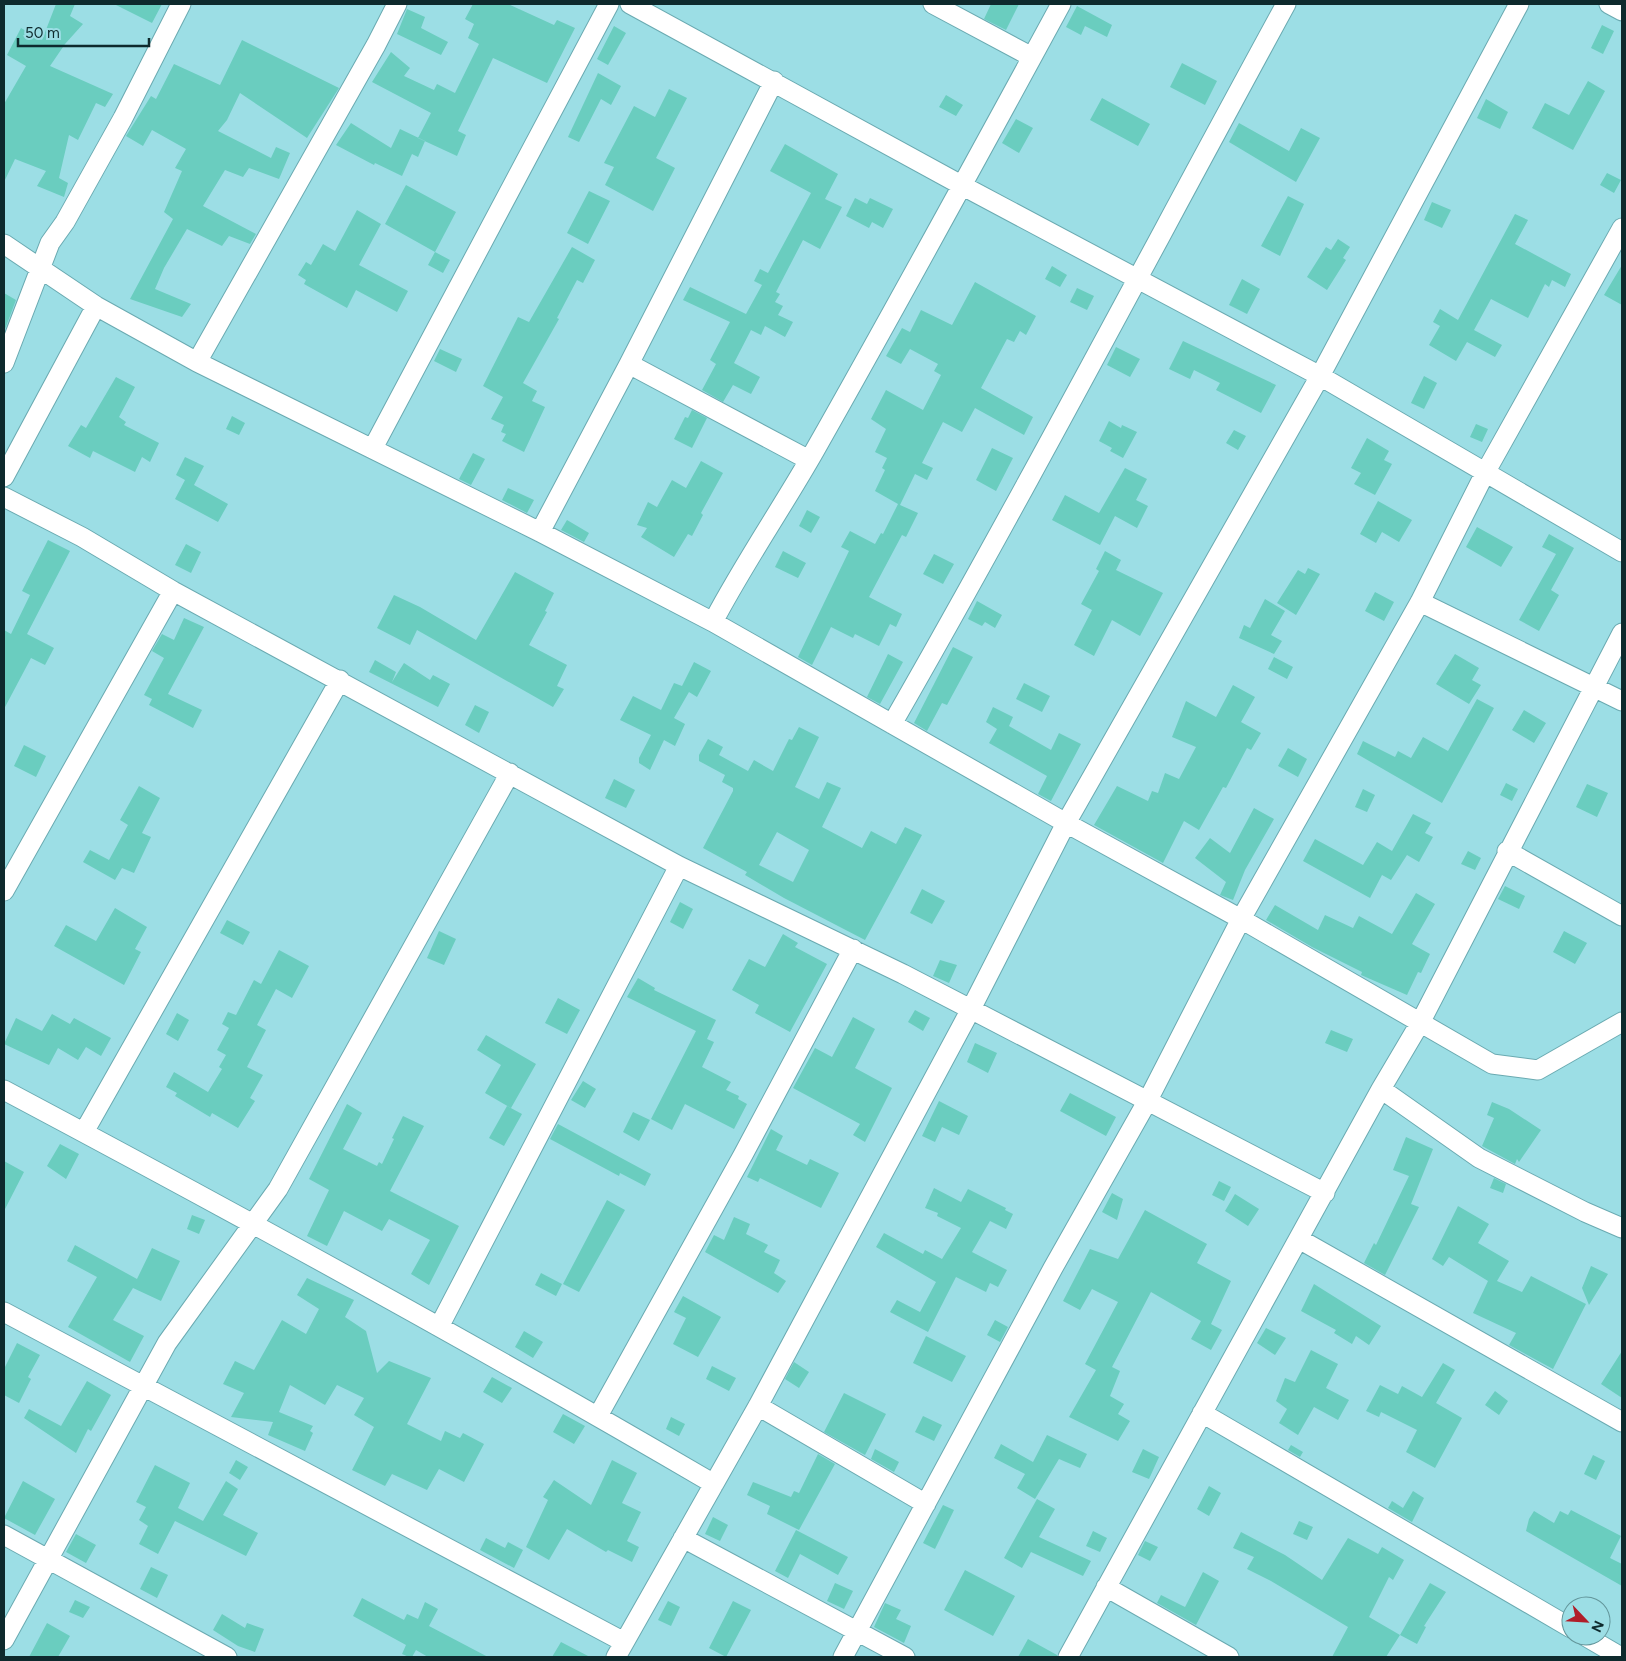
<svg xmlns="http://www.w3.org/2000/svg" width="1626" height="1661" font-family="Figtree,sans-serif">
<rect width="100%" height="100%" fill="#9cdee5"/>
<path fill="#6acdbf" fill-rule="evenodd" d="M56,4H75L70,16L83,24L65,44L50,66L113,94L105,107L96,103L78,140L69,135L59,178L68,183L64,197L37,186L46,171L15,159L4,182V104L26,66L7,55L21,28L42,40Z
M114,4H162L152,23Z
M473,4H508L554,25L557,20L575,28L547,83L493,58L458,131L466,135L457,156L418,138L431,113L372,82L391,52L410,68L404,76L434,90L437,84L455,93L479,44L468,38L474,24L465,19Z
M991,4H1019L1006,30L984,19Z
M1077,6L1112,25L1107,37L1085,26L1081,35L1066,27Z
M407,9L425,17L421,28L448,42L441,55L397,34Z
M1602,25L1614,31L1603,54L1591,48Z
M614,26L626,33L608,65L597,59Z
M242,40L339,88L307,138L240,93L227,120L218,131L271,158L276,147L290,153L279,179L249,168L243,177L225,170L203,206L256,234L250,244L229,236L222,246L187,229L164,268L155,289L191,304L182,317L130,299L173,219L164,212L182,171L175,168L186,149L152,130L143,146L126,136L151,96L156,99L174,64L220,85Z
M1182,63L1217,81L1205,105L1170,87Z
M598,73L621,86L611,105L601,99L579,142L568,137Z
M1588,81L1605,91L1573,150L1532,128L1545,103L1569,115Z
M669,89L687,98L656,158L675,168L653,211L605,185L614,167L604,163L634,106L655,117Z
M946,95L963,105L956,116L939,107Z
M1102,98L1150,124L1138,146L1090,120Z
M1486,99L1508,112L1500,129L1477,118Z
M1016,119L1033,128L1019,153L1002,143Z
M351,123L391,148L400,129L425,141L418,157L412,154L402,176L375,163L374,165L336,145Z
M1239,123L1289,151L1301,128L1320,138L1296,182L1229,142Z
M785,144L838,174L825,199L842,207L820,249L803,240L776,292L780,294L775,302L783,306L778,315L793,322L785,337L765,326L761,335L751,330L734,363L760,377L751,394L733,385L723,402L702,390L716,364L710,360L730,322L683,300L690,287L746,314L762,285L754,281L760,269L768,273L811,193L770,171Z
M1607,173L1621,180L1614,193L1600,185Z
M406,185L456,212L435,252L385,224Z
M589,191L610,201L588,244L567,233Z
M1288,196L1304,204L1280,256L1261,246Z
M855,198L867,204L870,198L893,209L883,228L872,222L869,228L846,216Z
M1432,202L1451,210L1442,228L1424,220Z
M357,210L381,224L359,265L408,291L397,312L356,290L347,308L304,284L306,280L298,275L306,262L311,265L323,244L335,251Z
M1515,214L1528,220L1515,244L1571,274L1565,287L1552,280L1549,287L1545,284L1528,318L1491,299L1474,330L1502,345L1495,357L1467,342L1456,361L1429,345L1440,326L1433,322L1440,309L1458,320Z
M1338,239L1350,247L1343,258L1346,260L1327,290L1307,277L1326,247L1331,250Z
M572,247L595,260L583,283L577,280L557,318L559,319L523,383L537,391L532,401L545,407L524,452L502,441L506,434L501,432L504,425L491,419L503,397L483,386L518,317L529,322Z
M435,252L450,260L443,273L428,265Z
M1622,265V305L1604,295Z
M1052,266L1067,275L1060,287L1045,279Z
M1242,279L1260,289L1247,314L1229,305Z
M975,282L1036,316L1026,335L1020,331L1014,342L1007,339L981,388L1033,417L1024,435L975,408L962,432L943,422L922,463L933,468L927,480L915,474L900,505L918,513L906,537L902,535L869,597L902,614L896,627L890,624L879,646L855,634L853,638L831,627L812,665L798,657L849,551L841,547L850,531L875,544L881,533L883,534L898,504L875,491L885,470L882,468L887,458L875,452L886,429L871,419L886,390L923,410L941,375L934,371L938,364L910,349L901,364L886,356L902,328L910,332L921,310L952,325Z
M1077,288L1094,296L1087,310L1070,302Z
M4,293L16,300L4,332Z
M1183,341L1276,385L1261,413L1216,390L1220,383L1194,370L1190,379L1169,369Z
M1116,347L1140,359L1130,377L1107,365Z
M440,349L462,359L456,372L434,361Z
M1424,376L1437,383L1424,409L1411,403Z
M116,377L135,387L119,417L126,422L124,425L159,443L150,462L142,457L135,472L93,451L90,458L68,446L81,425L86,428Z
M692,410L707,418L692,448L674,439L685,417L688,418Z
M232,416L245,423L239,435L226,429Z
M1109,421L1121,428L1122,425L1137,432L1123,458L1110,451L1112,448L1099,441Z
M1476,424L1488,429L1482,442L1470,437Z
M1234,430L1246,436L1238,450L1226,443Z
M1367,438L1389,451L1384,460L1392,464L1375,495L1354,484L1361,473L1351,468Z
M992,448L1013,458L996,491L976,480Z
M473,453L485,459L471,485L459,479Z
M185,457L204,466L194,485L228,504L218,522L175,499L185,480L176,475Z
M701,461L723,473L701,513L703,515L692,536L688,534L674,557L641,537L647,528L637,525L648,502L657,507L672,480L686,488Z
M1125,468L1147,479L1136,500L1148,506L1137,528L1115,516L1100,545L1052,520L1065,495L1099,513Z
M508,488L534,500L527,513L502,500Z
M1378,501L1412,520L1399,542L1382,532L1376,543L1360,534Z
M807,510L820,517L811,533L799,526Z
M567,520L589,533L584,542L561,530Z
M1477,527L1513,547L1501,567L1466,547Z
M1549,534L1574,548L1551,590L1559,595L1539,631L1519,620L1556,554L1542,547Z
M48,540L70,551L27,634L54,648L45,665L31,658L4,709V630L11,634L30,595L22,591Z
M186,544L201,552L191,573L175,565Z
M783,551L806,563L798,578L775,567Z
M1105,551L1121,560L1116,570L1163,593L1140,636L1112,620L1094,656L1074,645L1092,610L1081,604L1099,571L1096,569Z
M934,554L954,564L943,584L923,574Z
M1308,568L1320,574L1296,615L1277,603L1298,570L1305,574Z
M515,572L554,593L545,611L547,612L529,645L567,665L557,686L564,689L553,707L417,630L410,645L377,628L394,595L420,607L476,640Z
M1375,592L1394,602L1384,621L1365,611Z
M1265,599L1285,611L1271,635L1282,641L1274,654L1239,638L1244,625L1250,628Z
M977,601L1002,615L995,628L985,622L982,626L968,619Z
M184,618L204,627L168,694L202,710L193,728L149,705L152,699L144,695L164,658L152,651L162,634L174,640Z
M953,647L973,657L947,705L942,703L927,731L914,723Z
M888,654L903,662L880,704L867,697Z
M1455,654L1479,668L1472,680L1481,685L1469,704L1436,684Z
M1274,657L1293,667L1287,679L1268,669Z
M375,660L396,672L392,682L404,663L430,680L433,675L450,684L438,707L369,672Z
M694,662L711,671L697,697L689,692L674,718L685,724L675,746L664,740L650,770L639,763V758L651,735L620,720L633,696L661,710L674,683L682,686Z
M1024,683L1050,696L1042,712L1016,699Z
M1233,685L1255,697L1241,722L1261,733L1251,750L1247,748L1226,788L1223,787L1199,830L1184,821L1163,863L1094,825L1117,786L1148,801L1152,791L1158,793L1165,773L1179,779L1196,747L1172,737L1186,701L1216,717Z
M1477,699L1494,708L1442,803L1357,754L1363,741L1395,757L1398,751L1411,758L1423,737L1448,751Z
M475,705L489,712L479,733L465,725Z
M993,707L1013,717L1009,726L1051,750L1059,733L1081,744L1051,801L1038,794L1047,776L989,743L997,729L986,722Z
M1524,710L1546,723L1534,743L1512,730Z
M799,727L819,737L795,787L819,799L827,782L841,788L822,827L862,848L871,831L896,844L905,827L922,835L865,940L784,898L745,875L747,872L703,848L733,791V788L722,782L725,775L699,761V755L708,739L723,747L719,755L748,771L754,760L773,771L789,739L792,740ZM777,832L809,850L793,882L759,865Z
M24,745L46,756L36,777L14,766Z
M1288,748L1307,759L1298,777L1278,766Z
M614,779L635,790L626,808L605,798Z
M1506,783L1518,789L1512,801L1500,795Z
M1587,784L1608,793L1597,817L1576,807Z
M139,786L160,798L142,833L151,837L134,873L122,868L115,880L83,862L90,850L109,860L128,825L120,820Z
M1363,789L1375,795L1367,812L1355,807Z
M1254,808L1274,819L1245,870L1233,900L1220,895L1226,882L1195,858L1210,838L1230,853Z
M1413,814L1431,823L1425,833L1433,837L1419,862L1407,855L1391,880L1382,875L1370,898L1303,861L1315,839L1363,865L1377,842L1392,851Z
M1468,851L1481,858L1475,870L1461,864Z
M1505,886L1525,896L1519,909L1498,899Z
M922,889L945,901L932,924L910,913Z
M1416,893L1435,904L1412,944L1430,954L1421,973L1418,972L1407,995L1361,975L1362,972L1312,947L1266,920L1275,905L1318,930L1325,915L1353,928L1359,916L1392,934Z
M680,902L693,909L683,929L670,922Z
M115,908L147,927L135,949L141,952L124,985L54,946L66,925L96,941Z
M227,920L250,932L243,945L220,933Z
M439,931L456,939L444,965L427,958Z
M1564,931L1587,943L1575,964L1553,952Z
M783,934L798,943L795,947L827,964L790,1032L755,1013L759,1005L732,990L749,959L765,967Z
M279,950L309,966L292,998L276,989L257,1025L266,1030L247,1067L263,1075L250,1098L255,1101L238,1128L212,1113L210,1117L175,1096L177,1093L166,1087L174,1072L208,1092L222,1069L219,1067L226,1055L217,1050L229,1028L222,1024L228,1012L236,1015L254,980L261,984Z
M940,960L957,965L949,983L933,976Z
M638,978L655,988L654,990L716,1020L707,1039L714,1042L702,1067L731,1082L726,1090L739,1096L738,1099L747,1104L734,1129L685,1104L672,1130L651,1119L696,1031L627,997Z
M558,998L580,1010L567,1034L545,1023Z
M915,1010L930,1018L923,1031L908,1022Z
M177,1013L189,1020L178,1041L166,1034Z
M52,1014L70,1024L74,1018L111,1038L101,1056L86,1047L78,1060L58,1048L49,1065L4,1044L16,1018L42,1031Z
M853,1017L875,1029L855,1068L892,1088L865,1142L853,1135L860,1124L793,1088L815,1048L832,1057Z
M1331,1030L1353,1039L1347,1052L1325,1043Z
M486,1035L536,1064L511,1108L485,1093L501,1065L477,1050Z
M975,1043L997,1053L988,1073L967,1062Z
M583,1081L596,1089L585,1108L571,1100Z
M1070,1093L1116,1117L1106,1136L1060,1111Z
M939,1101L968,1116L959,1135L942,1127L935,1142L922,1136Z
M1492,1102L1509,1109L1541,1130L1519,1162L1517,1159L1515,1164L1482,1146L1494,1118L1487,1115Z
M347,1104L362,1113L343,1149L377,1166L379,1162L382,1164L394,1139L392,1138L403,1116L424,1126L390,1191L459,1226L429,1285L411,1274L430,1240L389,1219L382,1231L344,1211L327,1246L307,1236L329,1190L309,1179Z
M507,1106L522,1114L504,1146L489,1138Z
M633,1112L650,1120L639,1141L623,1132Z
M558,1124L651,1174L645,1186L620,1173L619,1176L550,1139Z
M771,1129L783,1136L776,1150L807,1165L810,1159L839,1173L821,1208L760,1178L758,1182L747,1177Z
M1406,1137L1433,1149L1411,1204L1419,1207L1385,1275L1364,1263L1374,1243L1376,1245L1409,1176L1393,1170Z
M60,1144L79,1154L66,1179L47,1166Z
M4,1161L24,1172L4,1211Z
M1494,1178L1506,1184L1503,1193L1490,1188Z
M1219,1181L1231,1187L1224,1201L1212,1195Z
M934,1188L961,1202L968,1189L1006,1208L1005,1210L1013,1214L1006,1229L990,1221L972,1252L1007,1270L998,1287L990,1283L986,1292L956,1277L928,1332L890,1312L897,1300L920,1312L936,1282L876,1247L884,1233L923,1254L925,1250L942,1259L961,1228L937,1216L938,1213L925,1208Z
M1112,1193L1123,1199L1117,1220L1102,1212Z
M1235,1194L1259,1209L1248,1226L1225,1211Z
M607,1200L625,1210L579,1292L563,1284Z
M1458,1206L1489,1224L1478,1243L1509,1261L1497,1281L1522,1292L1531,1276L1586,1304L1553,1369L1509,1345L1516,1333L1473,1313L1488,1281L1449,1257L1443,1266L1432,1259Z
M1145,1210L1207,1244L1197,1263L1231,1281L1211,1324L1222,1330L1211,1350L1191,1339L1201,1321L1151,1292L1112,1367L1120,1371L1110,1396L1124,1404L1118,1414L1130,1421L1118,1441L1069,1417L1096,1370L1085,1364L1118,1302L1092,1289L1080,1310L1063,1301L1090,1249L1118,1259Z
M192,1215L205,1220L199,1234L187,1229Z
M734,1217L750,1224L746,1234L768,1245L764,1252L780,1260L774,1273L786,1281L778,1293L705,1252L714,1235L724,1240Z
M75,1245L137,1279L152,1248L180,1261L161,1301L133,1288L113,1320L144,1336L130,1362L68,1327L97,1277L67,1261Z
M1591,1266L1608,1274L1589,1305L1582,1288Z
M541,1273L562,1284L556,1296L535,1285Z
M307,1278L354,1300L345,1317L366,1331L377,1373L389,1361L431,1378L407,1424L441,1441L445,1431L460,1438L463,1433L484,1444L464,1482L439,1469L427,1490L392,1474L385,1486L352,1470L374,1427L354,1415L364,1398L337,1385L325,1405L290,1385L279,1412L313,1426L310,1431L313,1433L305,1451L268,1435L273,1422L231,1417L244,1393L223,1384L235,1361L254,1370L282,1320L306,1334L319,1309L297,1295Z
M1314,1284L1381,1326L1369,1345L1356,1336L1352,1344L1334,1333L1336,1330L1301,1311Z
M683,1296L721,1317L698,1357L673,1344L686,1318L674,1312Z
M995,1320L1008,1327L1000,1342L987,1335Z
M1266,1328L1286,1338L1275,1355L1257,1343Z
M524,1331L543,1342L533,1358L515,1347Z
M926,1336L966,1356L952,1382L913,1363Z
M17,1343L40,1355L28,1377L31,1379L19,1403L4,1395V1369Z
M1311,1350L1338,1364L1326,1388L1349,1400L1338,1420L1314,1407L1298,1435L1279,1423L1287,1409L1276,1401L1285,1378L1295,1382Z
M1622,1351V1398L1601,1384Z
M794,1362L809,1372L799,1388L785,1379Z
M1443,1363L1455,1370L1436,1403L1462,1418L1435,1468L1406,1452L1417,1430L1381,1412L1379,1417L1366,1411L1380,1385L1398,1394L1402,1386L1422,1397Z
M712,1366L736,1378L729,1391L706,1379Z
M492,1377L512,1388L502,1403L483,1392Z
M87,1381L111,1395L91,1431L88,1429L76,1453L24,1418L29,1409L61,1426Z
M1495,1391L1508,1401L1499,1415L1485,1405Z
M844,1393L886,1414L865,1455L824,1432Z
M563,1414L585,1426L574,1444L553,1432Z
M923,1416L942,1425L934,1441L915,1432Z
M671,1417L685,1424L679,1436L666,1429Z
M1047,1435L1087,1454L1080,1468L1059,1459L1035,1499L1017,1488L1025,1474L994,1458L1001,1444L1033,1462Z
M1291,1445L1303,1452L1300,1457L1288,1450Z
M875,1449L899,1462L894,1472L871,1459Z
M1143,1449L1159,1457L1149,1479L1132,1472Z
M818,1454L835,1464L799,1530L767,1514L770,1506L747,1495L753,1482L791,1497L794,1491L799,1493Z
M1593,1455L1605,1461L1596,1480L1584,1474Z
M236,1460L248,1467L240,1480L229,1473Z
M612,1460L637,1473L622,1503L641,1512L627,1541L639,1547L632,1562L608,1550L606,1552L567,1529L549,1560L526,1547L548,1500L543,1497L554,1480L591,1505Z
M155,1465L190,1483L178,1508L203,1521L226,1481L238,1489L223,1515L258,1533L246,1556L175,1521L158,1554L139,1544L148,1526L139,1520L146,1507L136,1502Z
M23,1481L55,1499L35,1535L4,1518Z
M1209,1486L1221,1493L1209,1516L1197,1509Z
M1413,1491L1424,1498L1412,1522L1388,1508L1392,1501L1403,1508Z
M1037,1499L1055,1509L1039,1537L1091,1561L1083,1576L1031,1552L1022,1568L1004,1558Z
M943,1505L954,1510L935,1549L923,1543Z
M1571,1510L1621,1536L1610,1558L1622,1564V1586L1526,1531L1529,1519L1534,1511L1554,1523L1560,1511L1568,1515Z
M713,1517L728,1525L720,1541L705,1534Z
M1299,1521L1313,1527L1307,1540L1293,1534Z
M796,1530L848,1557L838,1575L800,1554L788,1578L775,1571Z
M1093,1531L1107,1538L1100,1552L1086,1546Z
M1241,1532L1285,1555L1322,1580L1348,1538L1378,1554L1382,1547L1404,1560L1393,1580L1389,1577L1369,1617L1400,1635L1430,1583L1446,1592L1424,1626L1426,1627L1417,1644L1400,1635L1386,1657H1332L1348,1627L1271,1581L1247,1569L1254,1557L1233,1548Z
M76,1534L96,1545L86,1563L66,1552Z
M486,1538L505,1548L508,1542L523,1550L514,1568L480,1550Z
M1145,1541L1158,1547L1150,1561L1138,1555Z
M151,1567L168,1575L157,1598L140,1589Z
M965,1570L1015,1596L993,1636L944,1610Z
M1203,1572L1219,1581L1196,1625L1157,1603L1161,1595L1185,1607Z
M835,1583L853,1591L844,1609L827,1601Z
M362,1598L404,1620L407,1614L418,1619L425,1602L438,1609L429,1626L488,1657H428L416,1650L412,1657H409L402,1654L406,1645L353,1616Z
M75,1600L90,1607L83,1618L69,1612Z
M668,1601L680,1607L671,1626L658,1620Z
M733,1601L751,1610L726,1657L709,1648Z
M885,1603L901,1610L896,1619L911,1626L904,1643L874,1627Z
M222,1614L245,1628L247,1623L264,1629L255,1652L238,1646L213,1630Z
M47,1623L70,1636L58,1657H29Z
M1028,1639L1057,1655V1657H1018Z
M561,1642L590,1657H552Z"/>
<g fill="none" stroke-linecap="round" stroke-linejoin="round">
<defs>
<path id="street" d="M630,4L963,186L1320,376L1622,552
M933,4L1032,57
M1609,4L1622,11
M4,244L96,306L197,362L540,532L713,622L1066,823L1241,919L1492,1064L1538,1070L1622,1022
M197,362L376,45L397,4
M4,363L50,243L65,222L123,118L181,4
M629,364L809,460
M373,448L609,4
M4,477L96,306
M4,497L82,537L173,591L679,866L903,974L1325,1193
M540,532L629,364L774,81
M1420,602L1622,701
M713,622C744,563 782,508 815,450C899,302 980,153 1061,4
M892,724C1028,487 1155,244 1286,4
M1507,851L1622,916
M4,891L173,591
M1381,1089L1479,1158L1585,1212L1622,1228
M4,1090C243,1217 480,1347 714,1484
M84,1132L340,680
M1299,1239L1622,1422
M4,1312L624,1642
M440,1325L679,866
M758,1406L926,1504
M1202,1413L1571,1628
M598,1416L743,1155L853,949
M4,1535L227,1657
M683,1538L905,1657
M1106,1587L1229,1657
M1585,1636L1621,1657
M4,1640L167,1343L278,1189L510,773
M616,1657L758,1406L971,1009L1066,823L1320,376L1519,4
M843,1657L1053,1268L1148,1100L1241,919L1420,602L1485,473L1622,228
M1068,1657L1381,1089L1420,1023L1622,633"/>
</defs>
<use href="#street" stroke="#6aaab1" stroke-width="21"/>
<use href="#street" stroke="#fff" stroke-width="19"/>
</g>
<rect width="1626" height="1661" fill="none" stroke="#0e2a2d" stroke-width="10"/>
<g transform="translate(1586 1621) rotate(115)"><circle r="24" fill="#9cdee5" stroke="#63969b"/>
<path d="M0-4L9 19L0 12L-9 19Z" fill="#b01d29"/>
<text y="-8" font-size="14" font-weight="bold" text-anchor="middle" fill="#0e2a2d">N</text>
</g>
<path d="M18 38v8h131v-8" fill="none" stroke="#0e2a2d" stroke-width="2.5"/>
<text x="25" y="38" font-size="15" fill="#0e2a2d" stroke="#9cdee5" stroke-width="4" paint-order="stroke">50 m</text>
</svg>
